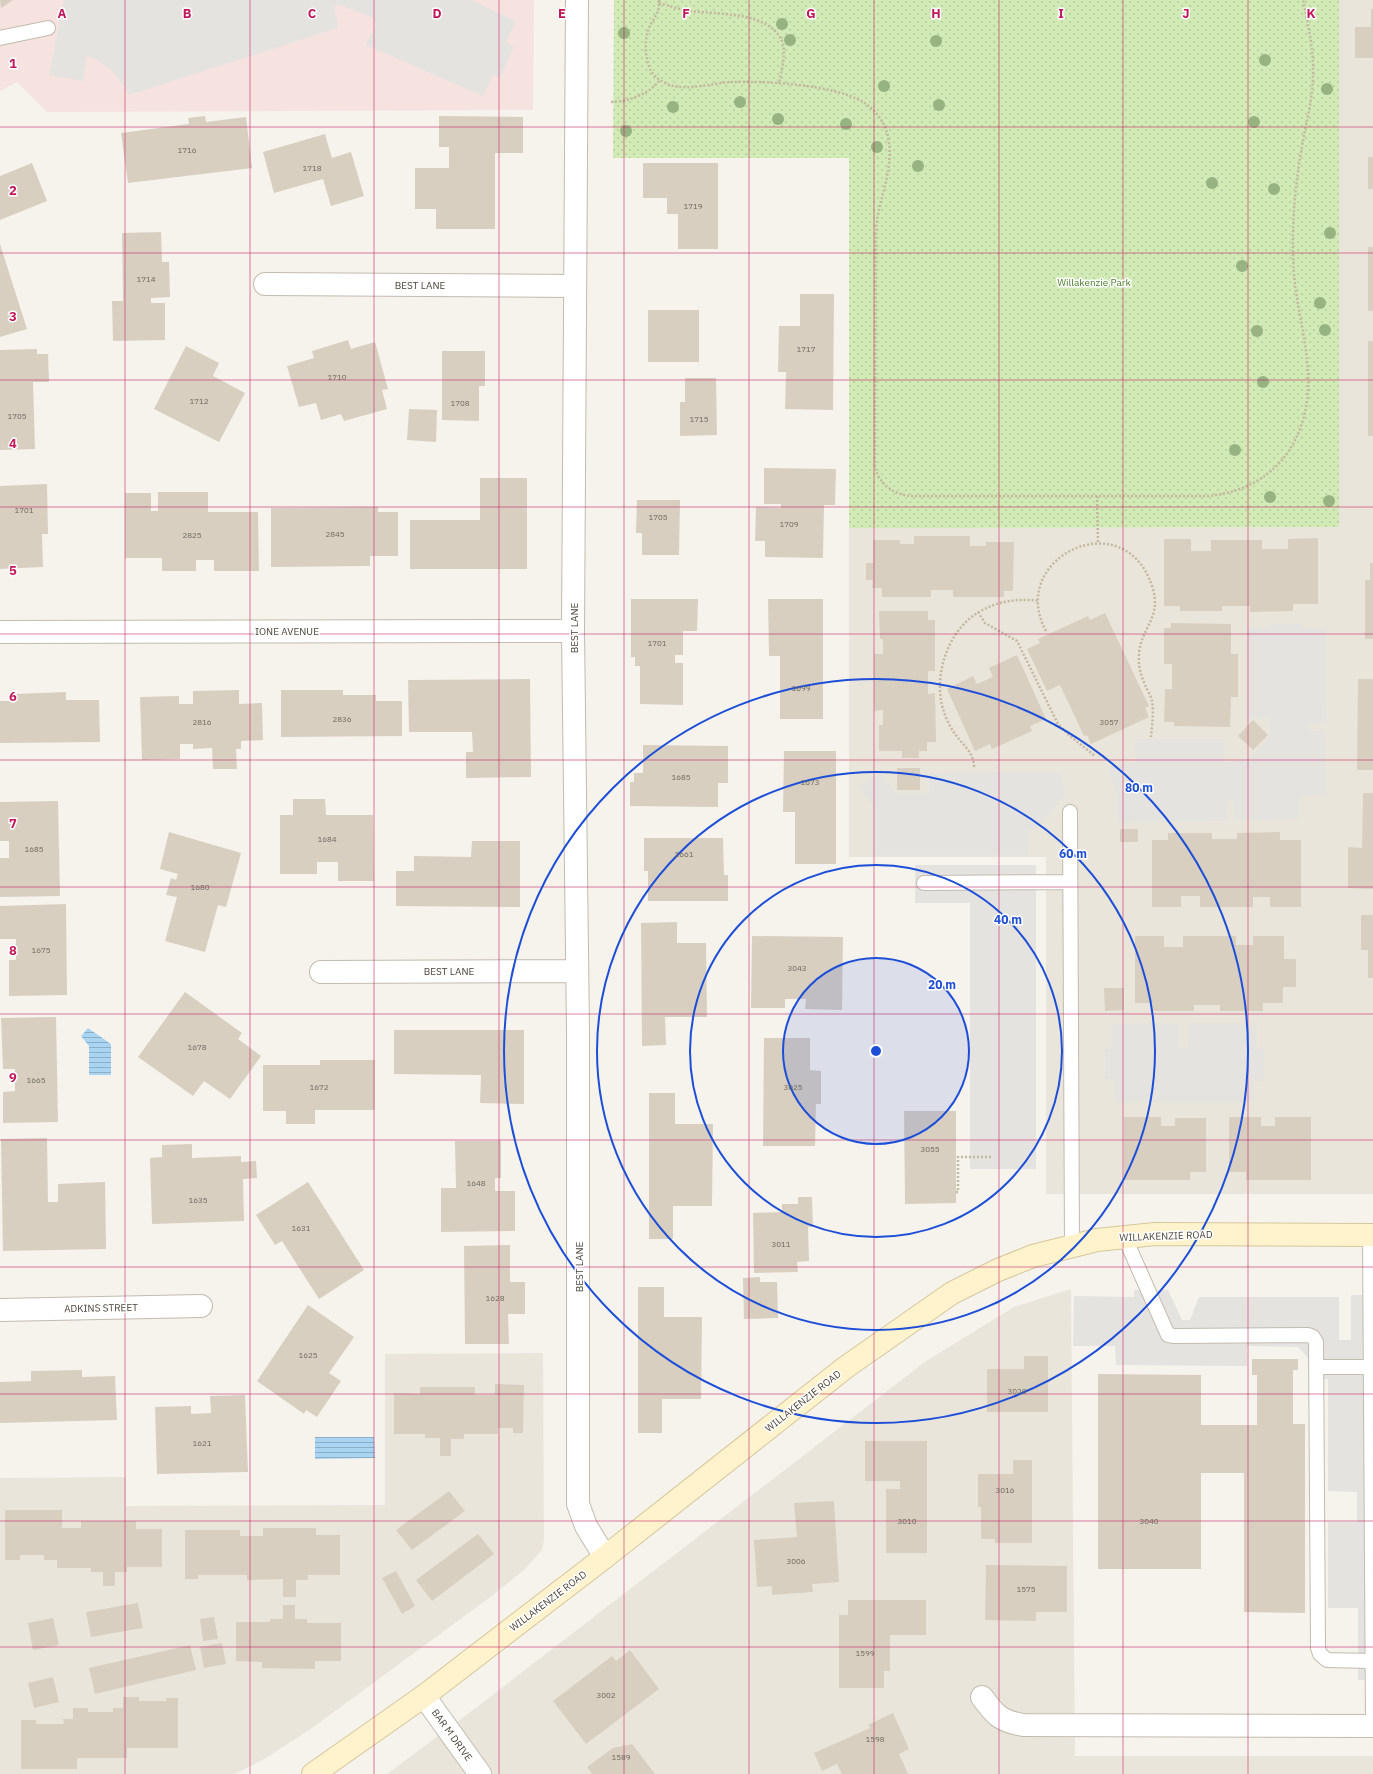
<svg xmlns="http://www.w3.org/2000/svg" width="1373" height="1774" font-family="'IBM Plex Sans',sans-serif">
<defs>
<pattern id="grass-dots" width="8" height="8" patternUnits="userSpaceOnUse"><rect width="8" height="8" fill="#d2eab5"/><path d="M2 2h.1M6 6h.1" fill="none" stroke="#b6ca9c" stroke-width="1.8" stroke-linecap="round"/></pattern>
<pattern id="water-rules" width="6" height="5" patternUnits="userSpaceOnUse"><rect width="6" height="5" fill="#a9d4f2"/><path d="M0 2.5h6" fill="none" stroke="#8caec5"/></pattern>
</defs>
<rect width="100%" height="100%" fill="#f6f3ec"/>
<path fill="#eae5da" d="M1339,0H1373V1194H1046V857H849V528L1338,527Z
M1071,1289L1075,1756H1373V1774H387L477,1707L926,1361L1014,1307Z
M543,1353L544,1540L542,1550L524,1570L489,1598L312,1728L266,1758L235,1774H0V1478L126,1477V1506L385,1505V1354Z"/>
<path fill="#f6e3e0" d="M0,0H534L533,110L47,112L17,82L0,91Z"/>
<path fill="url(#grass-dots)" d="M614,0H1339V527L849,528V158H613Z"/>
<path fill="#e5e3e0" d="M64,0H471L516,21L506,42L514,47L500,78L493,75L483,96L366,45L375,26L373,18L338,4L335,6V11L338,28L129,95L126,88L112,71L95,59L87,56L83,81L49,75Z
M1270,624H1302L1303,628H1326L1327,723L1308,724L1309,731H1325L1326,795L1299,796V819L1234,820L1233,800L1227,801V821L1118,822V799L1109,767L1119,764L1136,763L1134,739H1224V761L1233,762L1253,755L1270,736V718H1247V628H1270Z
M880,772L895,794H929V773L1062,772L1063,790L1066,793L1035,830H1028V855H873V806L859,786Z
M915,865H1036V1169H970V903H915Z
M1178,1023V1047H1188V1023H1257V1049H1264V1081H1254V1102H1114V1079H1105V1049H1112V1024Z
M1134,1290H1168L1182,1320H1190L1199,1297H1339V1340H1351V1295H1373V1680H1358V1608H1328V1522H1357V1492L1328,1491V1379H1310V1360L1298,1347L1247,1346V1366L1116,1365L1115,1346H1073L1074,1296L1134,1297Z"/>
<path fill="url(#water-rules)" d="M88,1028L111,1044V1075H89V1046L81,1036Z
M315,1437H374L375,1458L315,1459Z"/>
<path fill="#d8cfc1" d="M0,0H13L1,8Z
M1371,9H1373V58H1355V27H1371Z
M205,116L206,122L246,117L252,168L128,183L121,133L189,124L188,118Z
M439,116L523,117V153H495V229H436V209H415V168H449V147H439Z
M325,134L332,158L351,152L364,196L331,206L323,179L274,193L263,152Z
M1368,157H1373V189H1368Z
M32,163L47,201L0,220V176Z
M643,163H718V249H678V214H667V198H643Z
M161,232L162,262H169L170,297L151,298V303H165V340L113,341L112,301H123L122,233Z
M0,244L27,329L0,337Z
M1368,247H1373V311H1368Z
M800,294H834L833,410L785,409L786,372H778L779,326H800Z
M648,310H699V362H648Z
M348,340L351,349L375,342L388,389L382,390L387,409L344,421L341,414L321,420L316,403L299,407L287,366L314,358L312,351Z
M1368,341H1373V436H1368Z
M186,346L219,363L213,376L245,393L219,442L154,409Z
M37,349V354H48L49,382H33L35,449L0,450V350Z
M442,351H485V386H479V421L442,420Z
M685,378H716L717,435L680,436V402H685Z
M409,409L437,410L436,442L407,440Z
M764,468L836,469L835,505H824L823,558L765,557V541H755L756,507L781,508V504H764Z
M480,478H527V569H410V520H480Z
M47,484L48,534H42L43,567L0,569V486Z
M158,492H208V512H258L259,571H214V560H196V571H162V558H125V493H151V511H158Z
M637,500H680L679,555H642V533H636Z
M378,507V512H398V556H370V566L271,567V508Z
M914,536H970V546H986V542H1014L1013,591H1004V597H953V590H931V597H882V588H872L873,580H866V563H873V540H900V544H914Z
M1318,538V604H1293V611L1250,612V606H1222V611H1180V606H1164V539H1191V551H1211V540H1262V549H1288V539Z
M1370,563H1373V639H1365V580H1370Z
M631,599H698L697,631H683V655H675V663H683V705L640,704V666H635V657H631Z
M768,599H823V719H780V656H769Z
M879,611H928V620H935V671H928V694L935,693L936,742H927V751H919V758H902V751H879V725H883V710L874,711V654H883V639H880Z
M1105,613L1149,706L1145,708L1149,717L1091,744L1087,735L1084,736L1060,685L1047,691L1027,649L1040,643L1038,639L1088,616L1090,620Z
M1171,623L1231,624V654H1238V697H1231L1230,727L1174,726V722H1164L1165,689H1172V664H1164V628H1171Z
M1017,655L1046,719L1030,726L1032,731L992,749L990,744L975,751L947,689L973,676L977,684L993,677L989,668Z
M530,679L531,777L466,778V752H473L472,732H409L408,680Z
M1358,679H1373V770H1357Z
M239,690V704L262,703L263,740L241,741V749H236L237,769H213L212,748L193,749V744H180V759L142,760L140,697L179,696V704H193V691Z
M281,690H343V695H376V701H402V736L281,737Z
M66,692V700H99L100,742L0,743V701H15V694Z
M1253,720L1268,735L1253,750L1238,736Z
M643,745L728,746V783H718V807L630,806V782H634V773H643Z
M784,751H836V864H795V812H783Z
M897,768H920V790H897Z
M1363,793H1373V889L1348,888V847L1362,848Z
M293,799H325L326,815H373L374,881H338V862H317V874H280V815H293Z
M58,801L60,896L0,897V858H9V841H0V802Z
M1120,829H1138V842H1120Z
M169,832L241,853L226,907L218,905L205,952L165,941L177,897L166,895L171,878L176,880L178,874L160,869Z
M1280,832V840H1301V907H1270V897H1253V907H1200V896H1181V907H1152V840H1168V833H1212V839H1237V833Z
M644,838H723L724,875H728V901H648V871H644Z
M472,841H520V907L396,906V871H414V856L471,857Z
M66,904L67,995L9,996V960H16V939H0V906Z
M1361,915H1373V978H1368V950H1361Z
M677,922V943H706L707,1017H665L666,1045L642,1046L641,923Z
M752,936L843,937L842,1010L805,1009L806,999H785V1008H751Z
M1135,936H1164V947H1183V936H1236V945H1253V936H1284V959H1296V987H1283V1003H1263V1011H1220V1005H1194V1011H1151V1003H1135Z
M1104,988H1124V1010L1105,1011Z
M185,992L242,1033L238,1039L261,1056L230,1099L204,1081L193,1096L138,1057Z
M56,1017L58,1122L3,1123V1092L15,1091V1069H3L1,1018Z
M394,1030H524V1104L480,1103L481,1075L394,1074Z
M764,1038H810V1070L821,1071V1104H816L815,1146H763Z
M320,1060H375V1110H315V1124H286V1111H263V1065H320Z
M649,1093H675V1124H713L712,1206H673V1239H649Z
M904,1111H956V1203L905,1204Z
M1124,1117H1161V1126H1175V1118H1206V1172H1190V1180H1124Z
M1229,1117H1261V1126H1275V1117H1311V1180H1246V1172H1229Z
M47,1138L48,1202H58V1184L105,1182L106,1249L3,1251L1,1139Z
M455,1141H501V1178H495V1191H515V1231L441,1232V1188H456Z
M192,1144V1158L241,1156V1162L256,1161L257,1178L243,1179L244,1221L152,1224L150,1158L162,1157V1145Z
M308,1182L364,1270L319,1299L282,1241L275,1245L256,1215Z
M798,1197H812L813,1227H808L809,1261L797,1262L798,1272L754,1273L753,1213L782,1212V1204H798Z
M510,1245V1282H525V1314H508L509,1344H465L464,1246Z
M760,1277V1282H777L778,1318L744,1319L743,1278Z
M638,1287H664V1317H702L701,1399H662V1433H638Z
M308,1305L354,1337L329,1373L341,1381L317,1417L306,1410L304,1414L257,1381Z
M1024,1356H1048V1412H987V1369H1024Z
M1252,1359H1298V1370H1293V1424H1305V1613L1244,1612V1473H1201V1569H1098V1374L1201,1375V1425H1257V1375H1252Z
M82,1370V1377L115,1376L117,1420L0,1423V1382L31,1381V1371Z
M495,1384L524,1385L523,1433H513V1428H498V1434H464V1439H451V1456H440V1438H425V1434H394V1393L420,1394V1387H475V1395H495Z
M245,1395L248,1472L157,1474L155,1407L191,1406V1414L211,1413L210,1396Z
M865,1441H927V1553H886V1489H900V1481H865Z
M1013,1460H1032V1543H995V1539H981V1507H978V1474H1013Z
M449,1491L465,1511L412,1550L396,1530Z
M834,1501L839,1582L812,1584L813,1592L772,1595V1586L757,1587L754,1540L797,1537L794,1503Z
M5,1510H62V1528H81V1521H136V1529H162V1567H127V1572H115V1586H103V1572H91V1568H57V1560H44V1555H20V1560H5Z
M263,1528H316V1535H340V1575H308V1580H296V1597H283V1579L247,1580V1575H198V1579H185V1530H240V1536H263Z
M478,1534L494,1554L432,1601L416,1580Z
M986,1565L1067,1566V1612H1036V1621L985,1620Z
M396,1571L415,1606L402,1614L382,1578Z
M848,1600H926V1635H890V1671H884V1688H839V1615H848Z
M138,1603L143,1628L91,1637L86,1612Z
M283,1605H295V1619H307V1623H341V1661H315V1669L262,1668V1662L236,1661V1622H270V1619H283Z
M214,1617L218,1639L203,1641L200,1619Z
M53,1618L59,1645L33,1650L28,1623Z
M222,1643L226,1664L204,1668L200,1647Z
M190,1645L196,1670L95,1694L89,1668Z
M630,1650L659,1689L586,1744L553,1701L612,1656L616,1661Z
M53,1677L59,1702L34,1708L28,1683Z
M123,1697H139V1701H166V1698H178V1748H127V1758H77V1769H21V1720H36V1724H64L63,1719H73V1708H88V1712H113V1708H123Z
M893,1713L909,1749L899,1754L908,1774H842L837,1764L822,1771L814,1753L870,1728L868,1725Z
M632,1744L655,1774H592L587,1767L613,1748Z"/>
<g fill="none" stroke-linecap="round" stroke-linejoin="round">
<defs>
<path id="lane" d="M0,38L48,28
M1070,812L1072,1244
M924,883L1070,882
M1370,1235L1373,1726
M1124,1236L1168,1335L1174,1336L1308,1335L1313,1337L1316,1342L1318,1648L1320,1654L1327,1660L1372,1661
M1317,1367H1371"/>
<path id="street" d="M577,0L573,631L578,1031V1504L586,1526L605,1557
M265,284L575,286
M0,632L573,631
M321,972L577,971
M0,1310L201,1306
M424,1696L480,1774
M982,1697C995,1715 1000,1721 1023,1725L1373,1726"/>
<path id="secondary" d="M313,1774L424,1696L605,1557L846,1367L952,1293L998,1270L1033,1256L1097,1240L1155,1234L1373,1235"/>
</defs>
<use href="#lane" stroke="#c2bbae" stroke-width="16"/>
<use href="#street" stroke="#c2bbae" stroke-width="24"/>
<use href="#secondary" stroke="#d6c79b" stroke-width="24"/>
<path stroke="#c4b79f" stroke-width="2.5" stroke-dasharray="2 2" stroke-linecap="butt" d="M659,0C660,14 654,16 649,28C644,41 645,56 650,69C653,77 666,85 674,86C692,90 713,83 731,82C766,81 832,84 863,102C876,110 885,122 888,137C895,171 877,200 876,232L875,467C879,484 894,495 911,496H1209C1254,491 1288,467 1302,423C1317,377 1301,331 1295,285C1290,238 1294,193 1302,146C1306,123 1313,99 1313,75C1314,50 1308,24 1303,0
M659,3C670,6 681,10 692,11C720,15 768,11 782,41C787,53 781,71 779,84
M611,102C629,101 648,95 660,80
M1097,496L1098,543
M978,612L985,623L1017,641L1058,724L1069,735L1095,756
M1046,631C1006,558 1124,501 1152,586C1163,618 1140,628 1139,655C1138,667 1141,676 1146,687C1148,691 1151,696 1152,701C1154,712 1152,725 1151,737
M974,767C974,751 961,744 953,731C949,725 945,716 943,709C933,675 948,630 979,612C997,601 1018,598 1039,601
M956,1192H958V1157H991"/>
<use href="#lane" stroke="#fff" stroke-width="14"/>
<use href="#street" stroke="#fff" stroke-width="22"/>
<use href="#secondary" stroke="#fff3cd" stroke-width="22"/>
</g>
<g fill="#97b381">
<circle cx="782" cy="24" r="6"/>
<circle cx="624" cy="33" r="6"/>
<circle cx="790" cy="40" r="6"/>
<circle cx="936" cy="41" r="6"/>
<circle cx="1265" cy="60" r="6"/>
<circle cx="884" cy="86" r="6"/>
<circle cx="1327" cy="89" r="6"/>
<circle cx="740" cy="102" r="6"/>
<circle cx="939" cy="105" r="6"/>
<circle cx="673" cy="107" r="6"/>
<circle cx="778" cy="119" r="6"/>
<circle cx="1254" cy="122" r="6"/>
<circle cx="846" cy="124" r="6"/>
<circle cx="626" cy="131" r="6"/>
<circle cx="877" cy="147" r="6"/>
<circle cx="918" cy="166" r="6"/>
<circle cx="1212" cy="183" r="6"/>
<circle cx="1274" cy="189" r="6"/>
<circle cx="1330" cy="233" r="6"/>
<circle cx="1242" cy="266" r="6"/>
<circle cx="1320" cy="303" r="6"/>
<circle cx="1325" cy="330" r="6"/>
<circle cx="1257" cy="331" r="6"/>
<circle cx="1263" cy="382" r="6"/>
<circle cx="1235" cy="450" r="6"/>
<circle cx="1270" cy="497" r="6"/>
<circle cx="1329" cy="501" r="6"/>
</g>
<path fill="none" stroke="#c2185b" stroke-width="1" stroke-opacity="0.55" d="M125,0V1774M250,0V1774M374,0V1774M499,0V1774M624,0V1774M749,0V1774M874,0V1774M999,0V1774M1123,0V1774M1248,0V1774M0,127H1373M0,253H1373M0,380H1373M0,507H1373M0,634H1373M0,760H1373M0,887H1373M0,1014H1373M0,1140H1373M0,1267H1373M0,1394H1373M0,1521H1373M0,1647H1373"/>
<circle cx="876" cy="1051" r="93" fill="#1d4ed8" fill-opacity=".12"/>
<g fill="none" stroke="#1d4ed8" stroke-width="2">
<circle cx="876" cy="1051" r="93"/>
<circle cx="876" cy="1051" r="186"/>
<circle cx="876" cy="1051" r="279"/>
<circle cx="876" cy="1051" r="372"/>
</g>
<g text-anchor="middle" dominant-baseline="central" stroke-width="3" stroke-linejoin="round" paint-order="stroke">
<g font-size="8" fill="#6e675b">
<text x="187" y="150">1716</text>
<text x="312" y="168">1718</text>
<text x="693" y="206">1719</text>
<text x="146" y="279">1714</text>
<text x="806" y="349">1717</text>
<text x="337" y="377">1710</text>
<text x="199" y="401">1712</text>
<text x="460" y="403">1708</text>
<text x="17" y="416">1705</text>
<text x="699" y="419">1715</text>
<text x="24" y="510">1701</text>
<text x="658" y="517">1705</text>
<text x="789" y="524">1709</text>
<text x="335" y="534">2845</text>
<text x="192" y="535">2825</text>
<text x="657" y="643">1701</text>
<text x="801" y="688">1699</text>
<text x="342" y="719">2836</text>
<text x="202" y="722">2816</text>
<text x="1109" y="722">3057</text>
<text x="681" y="777">1685</text>
<text x="810" y="782">1673</text>
<text x="327" y="839">1684</text>
<text x="34" y="849">1685</text>
<text x="684" y="854">1661</text>
<text x="200" y="887">1680</text>
<text x="41" y="950">1675</text>
<text x="797" y="968">3043</text>
<text x="197" y="1047">1678</text>
<text x="36" y="1080">1665</text>
<text x="319" y="1087">1672</text>
<text x="793" y="1087">3025</text>
<text x="930" y="1149">3055</text>
<text x="476" y="1183">1648</text>
<text x="198" y="1200">1635</text>
<text x="301" y="1228">1631</text>
<text x="781" y="1244">3011</text>
<text x="495" y="1298">1628</text>
<text x="308" y="1355">1625</text>
<text x="1017" y="1391">3020</text>
<text x="202" y="1443">1621</text>
<text x="1005" y="1490">3016</text>
<text x="907" y="1521">3010</text>
<text x="1149" y="1521">3040</text>
<text x="796" y="1561">3006</text>
<text x="1026" y="1589">1575</text>
<text x="865" y="1653">1599</text>
<text x="606" y="1695">3002</text>
<text x="875" y="1739">1598</text>
<text x="621" y="1757">1589</text>
</g>
<g font-size="10" fill="#4a7f2a" stroke="#fff">
<text x="1094" y="282">Willakenzie Park</text>
</g>
<g font-size="10" fill="#4b4439" stroke="#fff">
<text x="420" y="285">BEST LANE</text>
<text transform="translate(574 628) rotate(-90)">BEST LANE</text>
<text x="287" y="631">IONE AVENUE</text>
<text x="449" y="971">BEST LANE</text>
<text transform="translate(1166 1236) rotate(-2)">WILLAKENZIE ROAD</text>
<text transform="translate(579 1267) rotate(-90)">BEST LANE</text>
<text transform="translate(101 1308) rotate(-1)">ADKINS STREET</text>
<text transform="translate(803 1401) rotate(-38)">WILLAKENZIE ROAD</text>
<text transform="translate(548 1601) rotate(-37)">WILLAKENZIE ROAD</text>
<text transform="translate(452 1735) rotate(54)">BAR M DRIVE</text>
</g>
</g>
<g font-size="13" text-anchor="middle" font-weight="bold" fill="#c2185b" stroke="#fff" stroke-width="3" stroke-linejoin="round" paint-order="stroke">
<text x="62" y="18">A</text>
<text x="187" y="18">B</text>
<text x="312" y="18">C</text>
<text x="437" y="18">D</text>
<text x="562" y="18">E</text>
<text x="686" y="18">F</text>
<text x="811" y="18">G</text>
<text x="936" y="18">H</text>
<text x="1061" y="18">I</text>
<text x="1186" y="18">J</text>
<text x="1311" y="18">K</text>
<text x="13" y="68">1</text>
<text x="13" y="195">2</text>
<text x="13" y="321">3</text>
<text x="13" y="448">4</text>
<text x="13" y="575">5</text>
<text x="13" y="701">6</text>
<text x="13" y="828">7</text>
<text x="13" y="955">8</text>
<text x="13" y="1082">9</text>
</g>
<circle cx="876" cy="1051" r="6" fill="#1d4ed8" stroke="#fff" stroke-width="2"/>
<g font-size="12" text-anchor="middle" font-weight="bold" fill="#1d4ed8" stroke="#fff" stroke-width="3" stroke-linejoin="round" paint-order="stroke">
<text x="1139" y="792">80 m</text>
<text x="1073" y="858">60 m</text>
<text x="1008" y="924">40 m</text>
<text x="942" y="989">20 m</text>
</g>
</svg>
